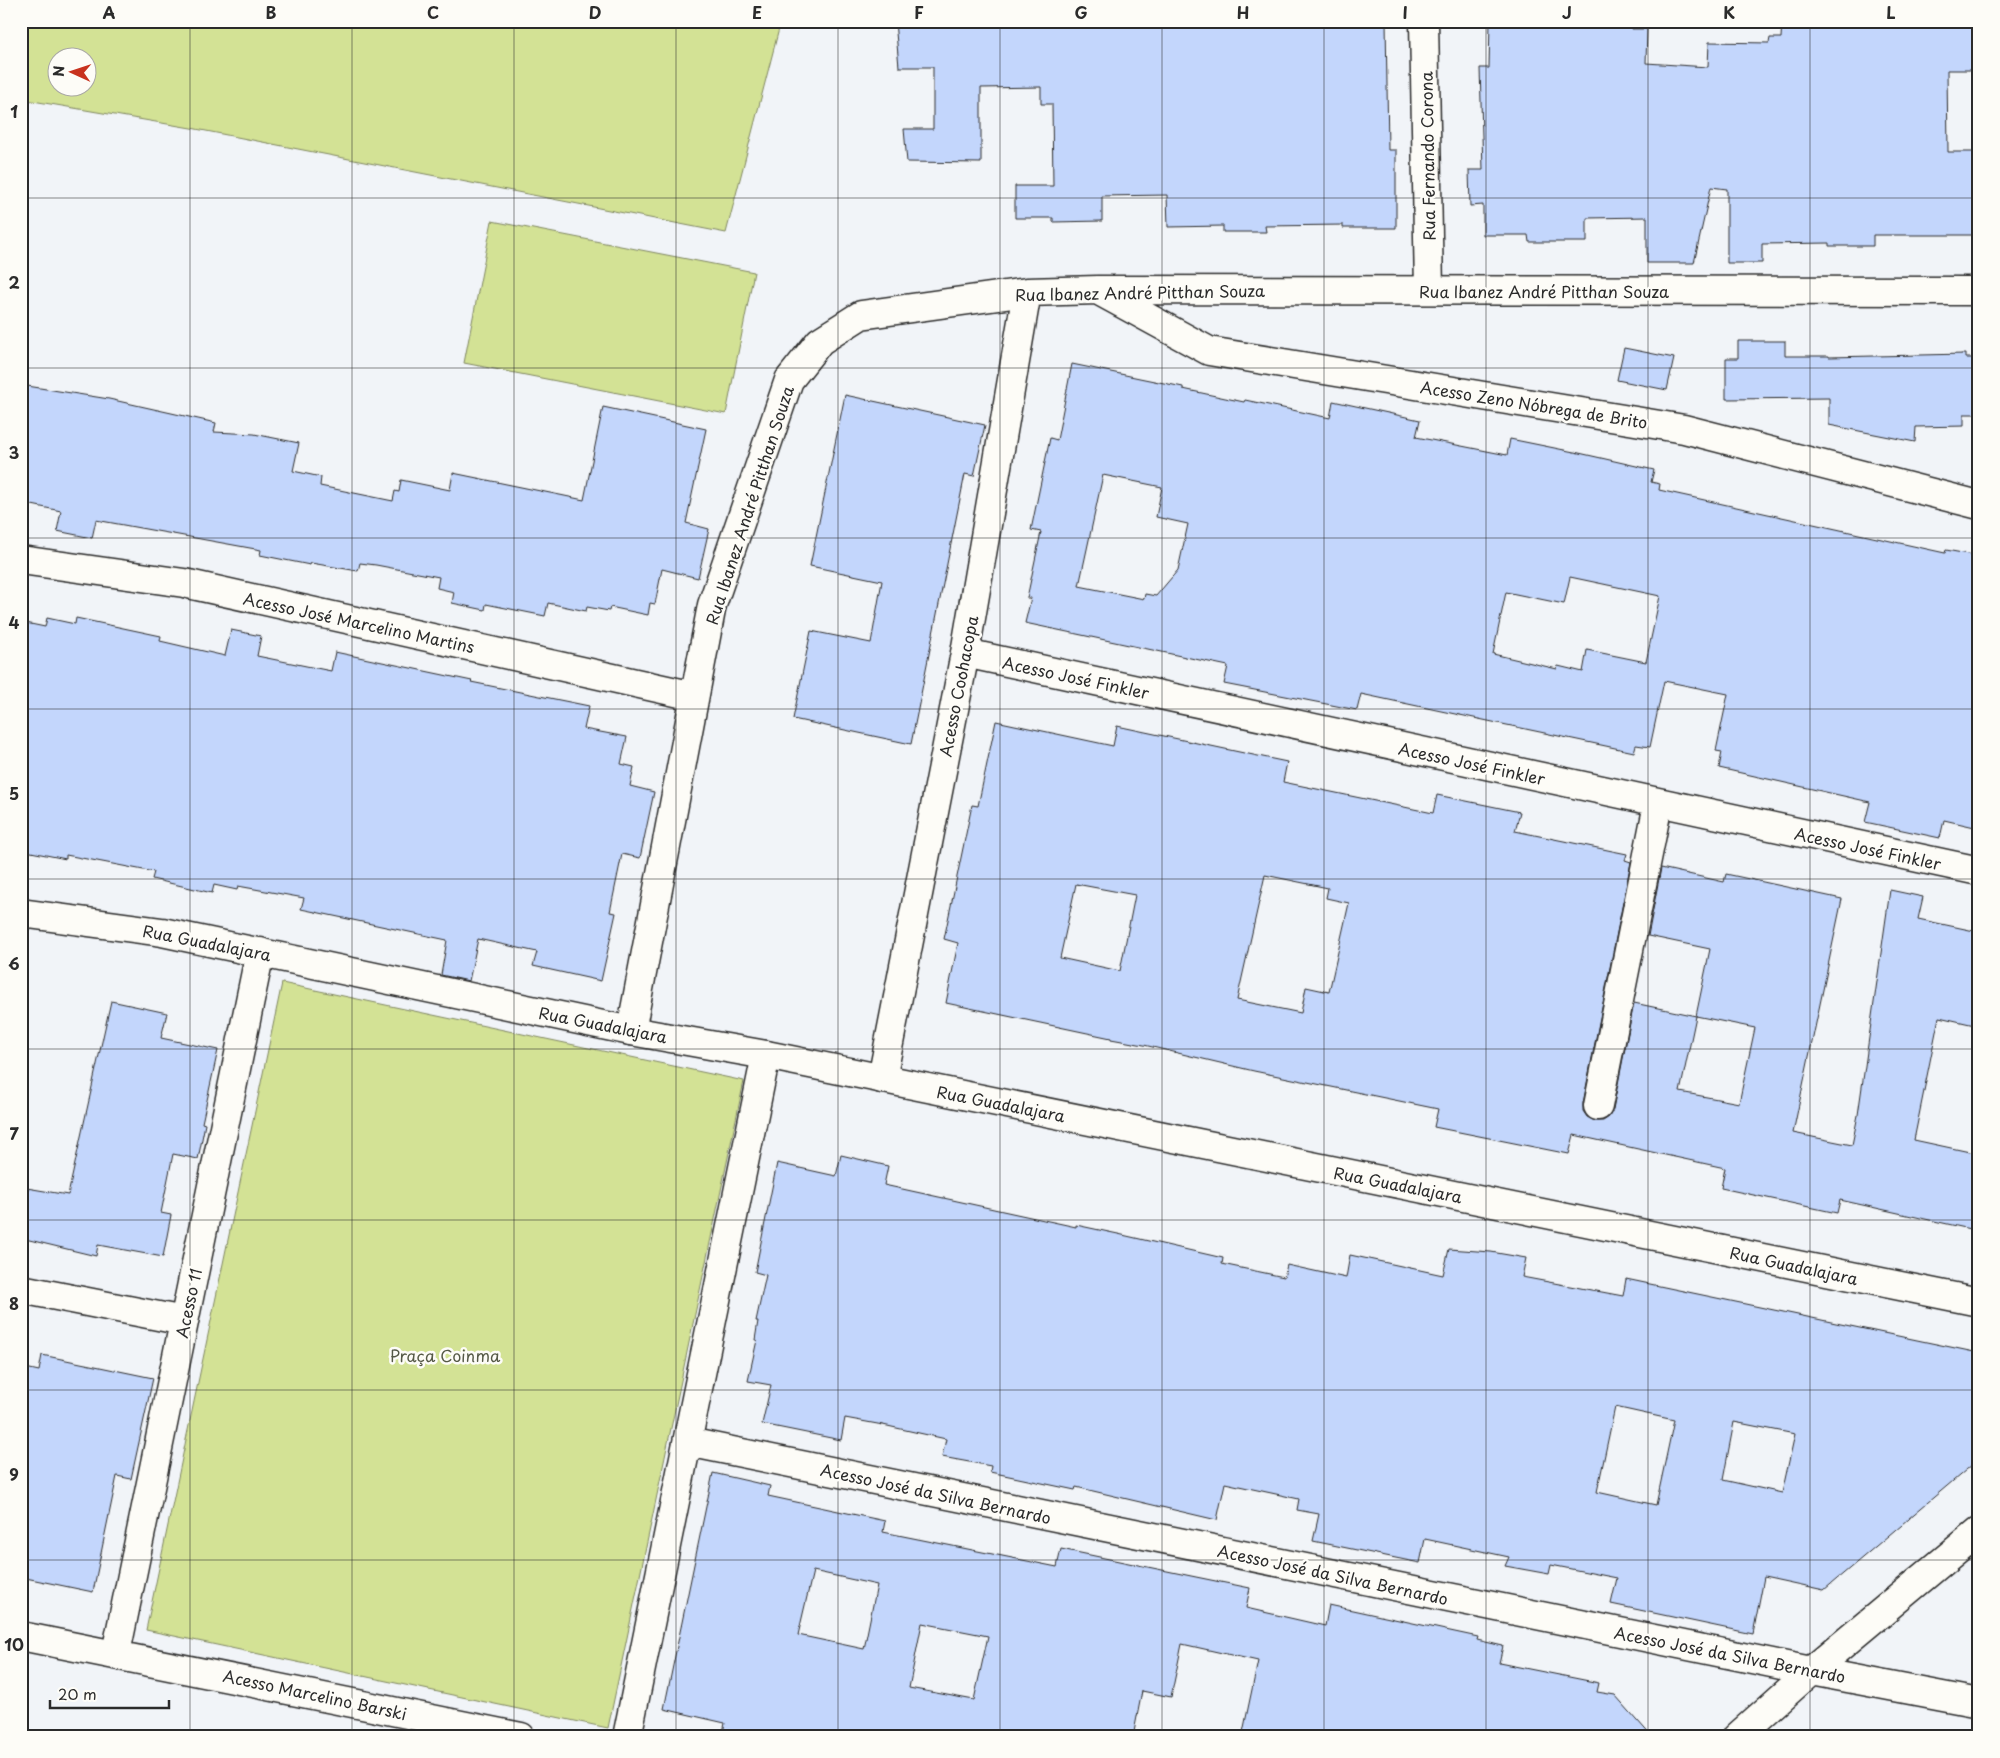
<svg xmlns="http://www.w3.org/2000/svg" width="2000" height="1758" font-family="'Playpen Sans',sans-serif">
<rect width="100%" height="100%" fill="#f1f4f8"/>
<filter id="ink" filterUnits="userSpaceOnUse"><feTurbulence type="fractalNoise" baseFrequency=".02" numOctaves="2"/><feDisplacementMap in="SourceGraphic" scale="10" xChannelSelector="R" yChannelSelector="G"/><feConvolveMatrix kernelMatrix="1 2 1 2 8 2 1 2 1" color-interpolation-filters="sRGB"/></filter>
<g filter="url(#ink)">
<path fill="#d3e295" stroke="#7f8660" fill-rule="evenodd" d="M21,21H781L726,233L191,128L21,99ZM58,58H88V88H58Z
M492,221L754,272L726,414L464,363Z
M282,983L744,1081L608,1728L146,1630Z"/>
<path fill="#c3d6fc" stroke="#2b2b2b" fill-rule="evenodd" d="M895,21H1386L1388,150H1396V228H1343V225L1265,226L1266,232H1223V226L1168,227L1167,195L1102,196V221L1053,222V218H1015V186H1053L1052,104H1041V87L981,88V163L907,162L904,129H933V67H899Z
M1490,21H1632V29H1647L1646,63L1708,67L1709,42L1769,43L1770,38H1781L1782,21H1979V70H1947L1948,152H1979V235H1873V246H1829V243L1762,244V263H1727V189L1711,187L1694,263H1647V217L1587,218V242H1529L1528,235H1483V205L1470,206L1469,170H1483L1480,68H1489Z
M1738,341H1785V356H1829V357L1966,354V358H1979V414H1964V426L1916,427L1915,442L1829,425V398L1726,399V358H1738Z
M1624,348L1674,358L1667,390L1617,380Z
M1072,364L1183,387V389L1244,402L1245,400L1330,418L1333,401L1420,420L1416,437L1507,455L1510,439L1579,453L1654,470L1651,482L1660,484L1659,490L1945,553L1946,550L1979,556V828L1944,820L1940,838L1865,822L1870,802L1719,768L1722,752L1716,751L1728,694L1664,681L1650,747L1636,745L1634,752L1361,694L1357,710L1224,684L1228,666L1025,623L1031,598H1027L1041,532L1031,530L1050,438L1057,440ZM1103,475L1162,487L1156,517L1188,524L1178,570L1156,596L1145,594L1144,599L1079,586ZM1570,577L1660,596L1646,662L1587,650L1583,672L1558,666L1557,669L1493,654L1506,592L1564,604Z
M21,385L109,399L216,423L214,432L254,434L299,443L293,471L321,477L320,486L393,501L395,491L399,492L401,480L450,490L453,473L584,500L603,407L706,429L686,523L709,529L698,578L662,569L655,604L650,603L648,615L610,607L609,611L587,607L586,611L548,603L545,616L486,604L485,610L452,603L454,592L437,588L439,577L376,565L360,563L358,571L311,563L310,565L260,555L261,550L96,520L92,538L57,531L61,511L27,504L28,500L21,499Z
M845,395L985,425L974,476L965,474L911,744L793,719L811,631L871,643L882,581L810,566Z
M47,618L75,624L76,618L161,636L160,641L225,656L231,630L261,636L257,656L331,671L335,652L472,681L471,682L589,706L584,729L627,737L621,764L634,767L630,786L654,792L640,858L622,854L610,912L616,913L601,981L533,966L537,952L478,939L469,981L441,975L447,940L301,909L304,898L238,886L237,890L214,885L212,893L152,879L154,872L66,855V859L21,850V622L45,627Z
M996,721L1113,746L1117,726L1258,756L1287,762L1283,782L1433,813L1437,795L1520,812L1515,831L1627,854L1625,860L1631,862L1583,1103V1111L1587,1117L1595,1121H1603L1609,1117L1613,1109L1634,1003L1696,1016L1710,949L1648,936L1661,868L1724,882L1726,874L1842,899L1793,1133L1852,1145L1858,1115L1890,890L1923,897L1918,919L1979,932V1026L1939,1017L1914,1140L1979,1154V1231L1840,1200L1837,1213L1721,1188L1725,1168L1574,1135L1569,1154L1434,1127L1438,1109L1254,1071L1144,1045L1111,1039V1038L946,1003L958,943L944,939L972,805L978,806ZM1265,875L1328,888L1326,898L1349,903L1329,992L1306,987L1301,1013L1237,1000ZM1076,884L1135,895L1120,971L1060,958ZM1696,1016L1755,1028L1739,1103L1680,1092Z
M111,1001L167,1013L161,1038L218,1050L202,1123L205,1124L198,1159L173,1154L161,1213L171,1215L163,1257L98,1245L96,1256L21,1238V1187L68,1195Z
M841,1155L888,1166L884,1185L1076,1227V1225L1118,1234L1223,1258L1222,1264L1284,1277L1287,1265L1346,1278L1350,1255L1443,1275L1449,1249L1491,1252L1526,1258L1522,1277L1623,1296L1626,1279L1979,1353V1459L1824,1590L1764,1577L1753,1634L1611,1604L1617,1578L1551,1565L1549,1574L1505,1566L1509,1557L1425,1539L1420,1563L1313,1541L1319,1514L1297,1510L1299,1499L1225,1483L1217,1520L1076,1487L1075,1490L990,1472L991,1466L942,1457L946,1439L883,1425L845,1418L841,1440L762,1424L771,1385L748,1381L757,1340H755L758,1321H756L766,1275L755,1272L777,1163L836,1176ZM1615,1407L1674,1420L1656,1505L1597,1492ZM1734,1422L1795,1434L1782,1493L1723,1480Z
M42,1355L153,1378L131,1479L117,1476L93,1592L21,1577V1367L39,1371Z
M713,1473L770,1486L768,1496L885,1521L883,1532L1057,1567L1061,1549L1196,1577L1250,1588L1246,1608L1325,1626L1329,1605L1478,1637L1477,1640L1503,1646L1499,1663L1599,1683L1597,1692L1615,1695L1652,1737H1242L1258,1661L1182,1644L1171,1697L1142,1691L1133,1737H722L725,1723L664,1709ZM813,1571L877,1585L864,1649L798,1635ZM922,1623L988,1636L974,1700L909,1688Z"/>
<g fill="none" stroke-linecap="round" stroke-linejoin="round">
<defs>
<path id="minor" d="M1424,21L1429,290
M1099,291L1209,351L1684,429L1979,505
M21,560L184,583L694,696
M965,653L1979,871
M631,1031L712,605L789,380L820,341L861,315L1027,292L1098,290L1979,291
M882,1079L965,653L1027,292
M1598,1106L1658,804
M21,1289L184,1321
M688,1442L1811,1671L1979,1703
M21,1636L521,1737
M116,1653L260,952
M627,1737L766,1055
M1737,1737L1811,1671L1979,1531"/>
<path id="secondary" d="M21,913L162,932L631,1031L766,1055L1979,1302"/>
</defs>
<use href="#minor" stroke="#2b2b2b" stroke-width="31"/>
<use href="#secondary" stroke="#2b2b2b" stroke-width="31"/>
<use href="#minor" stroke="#fdfcf7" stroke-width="28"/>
<use href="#secondary" stroke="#fdfcf7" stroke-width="28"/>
</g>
</g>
<path fill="none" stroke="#2b2b2b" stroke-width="1" stroke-opacity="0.55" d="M190,21V1737M352,21V1737M514,21V1737M676,21V1737M838,21V1737M1000,21V1737M1162,21V1737M1324,21V1737M1486,21V1737M1648,21V1737M1810,21V1737M21,198H1979M21,368H1979M21,538H1979M21,709H1979M21,879H1979M21,1049H1979M21,1220H1979M21,1390H1979M21,1560H1979"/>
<g text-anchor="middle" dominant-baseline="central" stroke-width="5" stroke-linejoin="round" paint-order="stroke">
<g font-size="16" fill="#2b2b2b" stroke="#fdfcf7">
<text transform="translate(1427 156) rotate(-91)">Rua Fernando Corona</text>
<text x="1544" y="291">Rua Ibanez André Pitthan Souza</text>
<text transform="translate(1140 292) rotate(-1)">Rua Ibanez André Pitthan Souza</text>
<text transform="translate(1534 404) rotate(9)">Acesso Zeno Nóbrega de Brito</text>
<text transform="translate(749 505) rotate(-72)">Rua Ibanez André Pitthan Souza</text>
<text transform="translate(359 622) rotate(12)">Acesso José Marcelino Martins</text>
<text transform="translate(1076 677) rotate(12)">Acesso José Finkler</text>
<text transform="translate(958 686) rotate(-79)">Acesso Coohacopa</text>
<text transform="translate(1472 763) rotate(12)">Acesso José Finkler</text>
<text transform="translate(1868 848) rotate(12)">Acesso José Finkler</text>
<text transform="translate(207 942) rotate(11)">Rua Guadalajara</text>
<text transform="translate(603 1024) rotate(11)">Rua Guadalajara</text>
<text transform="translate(1001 1103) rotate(11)">Rua Guadalajara</text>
<text transform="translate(1398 1184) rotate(11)">Rua Guadalajara</text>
<text transform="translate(1794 1265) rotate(12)">Rua Guadalajara</text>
<text transform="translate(188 1303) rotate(-78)">Acesso 11</text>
<text transform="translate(936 1493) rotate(12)">Acesso José da Silva Bernardo</text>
<text transform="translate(1333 1574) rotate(12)">Acesso José da Silva Bernardo</text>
<text transform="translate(1730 1654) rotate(11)">Acesso José da Silva Bernardo</text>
<text transform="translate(315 1694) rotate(12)">Acesso Marcelino Barski</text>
</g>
<g font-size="16" fill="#555946" stroke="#fdfcf7">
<text x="445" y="1355">Praça Coinma</text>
</g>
</g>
<rect width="2000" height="1758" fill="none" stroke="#fdfcf7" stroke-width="55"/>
<g transform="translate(72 72) rotate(273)"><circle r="24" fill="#fdfcf7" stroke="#a9a8a5"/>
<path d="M0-4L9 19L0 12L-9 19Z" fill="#c8321e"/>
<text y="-8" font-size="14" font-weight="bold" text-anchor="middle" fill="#2b2b2b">N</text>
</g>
<path d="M50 1700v8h119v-8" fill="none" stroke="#2b2b2b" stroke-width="2.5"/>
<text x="58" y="1700" font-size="15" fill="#2b2b2b" stroke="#fdfcf7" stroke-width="4" paint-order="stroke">20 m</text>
<rect x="28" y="28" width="1944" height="1702" fill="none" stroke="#2b2b2b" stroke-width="2"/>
<g font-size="16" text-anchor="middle" font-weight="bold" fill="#2b2b2b">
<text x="109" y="19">A</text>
<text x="271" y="19">B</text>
<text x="433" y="19">C</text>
<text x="595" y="19">D</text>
<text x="757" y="19">E</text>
<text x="919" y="19">F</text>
<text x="1081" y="19">G</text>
<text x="1243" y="19">H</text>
<text x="1405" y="19">I</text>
<text x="1567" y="19">J</text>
<text x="1729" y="19">K</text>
<text x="1891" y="19">L</text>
<text x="14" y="118">1</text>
<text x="14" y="289">2</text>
<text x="14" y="459">3</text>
<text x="14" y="629">4</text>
<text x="14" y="800">5</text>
<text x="14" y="970">6</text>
<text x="14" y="1140">7</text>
<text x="14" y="1310">8</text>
<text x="14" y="1481">9</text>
<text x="14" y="1651">10</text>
</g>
</svg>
